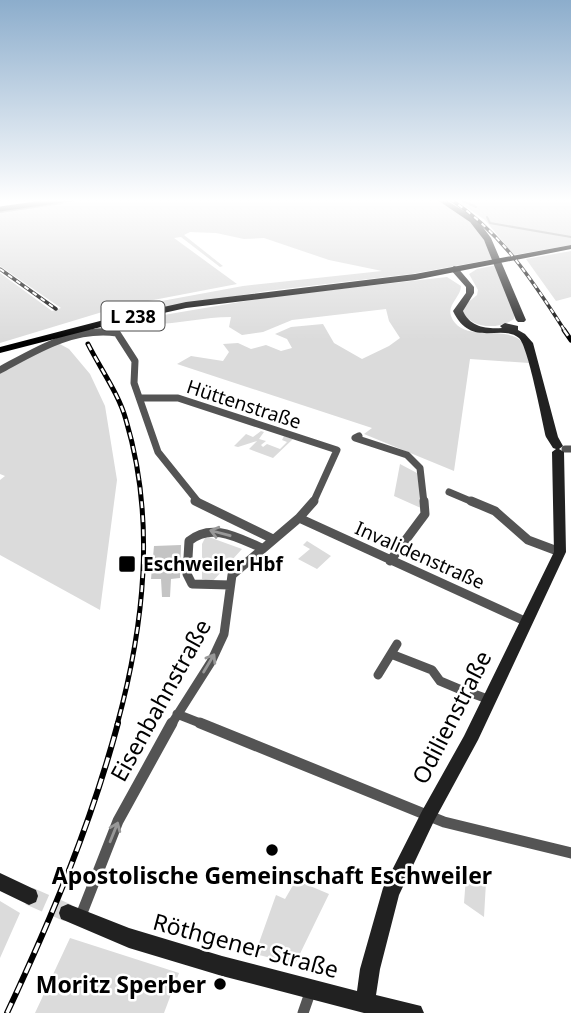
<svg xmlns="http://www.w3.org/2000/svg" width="571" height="1013" font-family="'Noto Sans',sans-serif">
<rect width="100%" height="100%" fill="#fff"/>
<path fill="#dbdbdb" d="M77,199H438C465,213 482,231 494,259L411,274L267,291L140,312V305L243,286L382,271L329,260L264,238L244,239L216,233L190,232L184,235L223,266L220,267L181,237L174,238L237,284L122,306L0,343V273L52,311L61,308L0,266V211Z
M454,199H571V245L514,255L485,220Z
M571,251V297L556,301L526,259Z
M497,265L515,314L514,319C500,329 472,330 463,312L466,304L477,295L478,290L469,274L477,269Z
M447,277L461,286C461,297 447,304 451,316C462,346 512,321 525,346C527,351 528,358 529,363L470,359L454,471L364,434L372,428L177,364L191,356L223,361L229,352L223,344L238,343L251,349L266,345L281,351L292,348L287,339L275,334L291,327L323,324L334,343L362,359L389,346L400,338L389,321L386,309L292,320L263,332L242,335L229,327L231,317C204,317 179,324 152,324L146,318L269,297Z
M58,343L69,349L90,374L105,406L117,480L100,610L0,555V480L5,476L0,474V372Z
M261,431L264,432L259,439L266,441L261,445L263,447L267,444L280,449L287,442L282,440L284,436L293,439L273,458L249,449L257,441L238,447L234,446L246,434L253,437Z
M400,464L417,473L423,509L394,496Z
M206,536L242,549L212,582L202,579V544Z
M307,541L331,556L317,569L298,559L310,549L303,545Z
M466,877L486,882L484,917L464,903Z
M296,880L329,894L295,964L255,954L276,895L285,899Z
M0,901L20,913L0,958Z
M70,938L179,973L164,1013H35Z"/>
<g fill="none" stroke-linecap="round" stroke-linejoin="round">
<path stroke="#a2a2a2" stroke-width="2" d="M459,199L476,207
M69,201L84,199
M0,212L62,203
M487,217L490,223L571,237"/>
</g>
<path fill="#c4c4c4" d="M181,545L180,578L171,579L170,597H162L161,579H151L154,546Z"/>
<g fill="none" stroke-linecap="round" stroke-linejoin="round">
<path stroke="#d9d9d9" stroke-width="18" stroke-dasharray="18 9" stroke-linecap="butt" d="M29,896L68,913"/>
<path stroke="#545454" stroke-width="5" d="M0,209L70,199
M97,331H105"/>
<path stroke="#545454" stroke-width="7" d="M0,370C37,350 73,327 117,333L135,361L134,383L158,452L199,503
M141,398H178L337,450L313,503
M359,436L355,438L407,455L420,468L424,503
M565,449H571
M449,492L475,503"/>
<path stroke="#545454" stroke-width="9" d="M195,501L273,539
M471,501L495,511L528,540L560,552
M299,518L527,622
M390,561L425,514L424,501
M230,585L192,584L187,574L189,541C212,522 238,538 262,548
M391,654L432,670L440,681L459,689
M378,675L397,644
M474,694L490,700
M177,714L205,725
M171,725L211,662L224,634L232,575L299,518L314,501"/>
<path stroke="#545454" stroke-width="11" d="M200,723L444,822L571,853
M80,918L118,821L172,723
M303,1013L311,990"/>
<path fill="#212121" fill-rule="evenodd" d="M436,199H444L476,218L491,238L526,320L524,322H518L516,320L484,240L470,222Z
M454,266L457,267L474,287V293L463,311C470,327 486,329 502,328L500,326L505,323L518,326V330L525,334L533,343L558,437L563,446L559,449L564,452L566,552L478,740L434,821L399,895L380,969L376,995L421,1006L424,1013H364L222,976L129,948L61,919L59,913L61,907L68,904L129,928L222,956L357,991L360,969L383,888L422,811L464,736L554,552L552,452L556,449L553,448L546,437C542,420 528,346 519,338C501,323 471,349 453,311L466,293V287L450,269Z
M0,873L36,890L38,896L36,902L29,905L0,891Z"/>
<path fill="#000" fill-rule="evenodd" d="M571,245V249L415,280L186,308L101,327L0,353V347L100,321L186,302L415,274Z"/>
<defs>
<path id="rail-far2" d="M450,199C501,232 533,281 565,331
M0,269L56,309"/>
<path id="rail-far1" d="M564,330L571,340
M88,344C100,368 119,394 126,420C156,521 144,626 117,725"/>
<path id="rail" d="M7,1013C51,919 91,824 118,723"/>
</defs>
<use href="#rail-far2" stroke="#000" stroke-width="3.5"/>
<use href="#rail-far1" stroke="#000" stroke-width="5"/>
<use href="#rail" stroke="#000" stroke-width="6"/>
<use href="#rail-far2" stroke="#fff" stroke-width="2" stroke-dasharray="5" stroke-linecap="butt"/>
<use href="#rail-far1" stroke="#fff" stroke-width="2.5" stroke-dasharray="7" stroke-linecap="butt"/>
<use href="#rail" stroke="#fff" stroke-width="3.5" stroke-dasharray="11" stroke-linecap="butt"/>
</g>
<defs><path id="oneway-shaft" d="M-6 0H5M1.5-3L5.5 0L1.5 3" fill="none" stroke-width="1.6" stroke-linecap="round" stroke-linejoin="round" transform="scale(1.75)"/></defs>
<g stroke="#989898">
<use href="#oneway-shaft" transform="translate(220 533) rotate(-165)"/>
<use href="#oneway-shaft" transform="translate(209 663) rotate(-59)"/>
<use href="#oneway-shaft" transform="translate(114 832) rotate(-68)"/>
</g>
<linearGradient id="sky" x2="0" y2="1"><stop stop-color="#8cadcc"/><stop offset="0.59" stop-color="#fff"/><stop offset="1" stop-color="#fff" stop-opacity="0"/></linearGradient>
<rect width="571" height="340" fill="url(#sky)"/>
<g fill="#000" stroke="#fff" stroke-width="2.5">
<rect x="118" y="555" width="18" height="18" rx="3.5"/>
<circle cx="272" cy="850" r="7"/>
<circle cx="220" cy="984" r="7"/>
</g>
<g text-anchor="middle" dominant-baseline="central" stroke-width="5" stroke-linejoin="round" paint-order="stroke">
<rect fill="#fff" stroke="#4c4c4c" stroke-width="2" x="101.5" y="301.5" width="63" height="29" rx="5"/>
<g font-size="18" font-weight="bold" fill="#000">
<text x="133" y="316">L 238</text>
</g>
<g font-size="19" fill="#000" stroke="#fff">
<text transform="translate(244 404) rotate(18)">Hüttenstraße</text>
<text transform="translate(420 555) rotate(24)">Invalidenstraße</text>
</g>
<g font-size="19" font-weight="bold" fill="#000" stroke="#fff" text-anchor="start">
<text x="143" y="564">Eschweiler Hbf</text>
</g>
<g font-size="23" fill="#000" stroke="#fff">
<text transform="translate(160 700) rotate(-61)">Eisenbahnstraße</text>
<text transform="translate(451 717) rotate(-63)">Odilienstraße</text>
<text transform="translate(246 945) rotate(15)">Röthgener Straße</text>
</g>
<g font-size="23" font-weight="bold" fill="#000" stroke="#fff">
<text x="272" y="875">Apostolische Gemeinschaft Eschweiler</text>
<text x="206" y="984" text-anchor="end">Moritz Sperber</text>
</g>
</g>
</svg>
